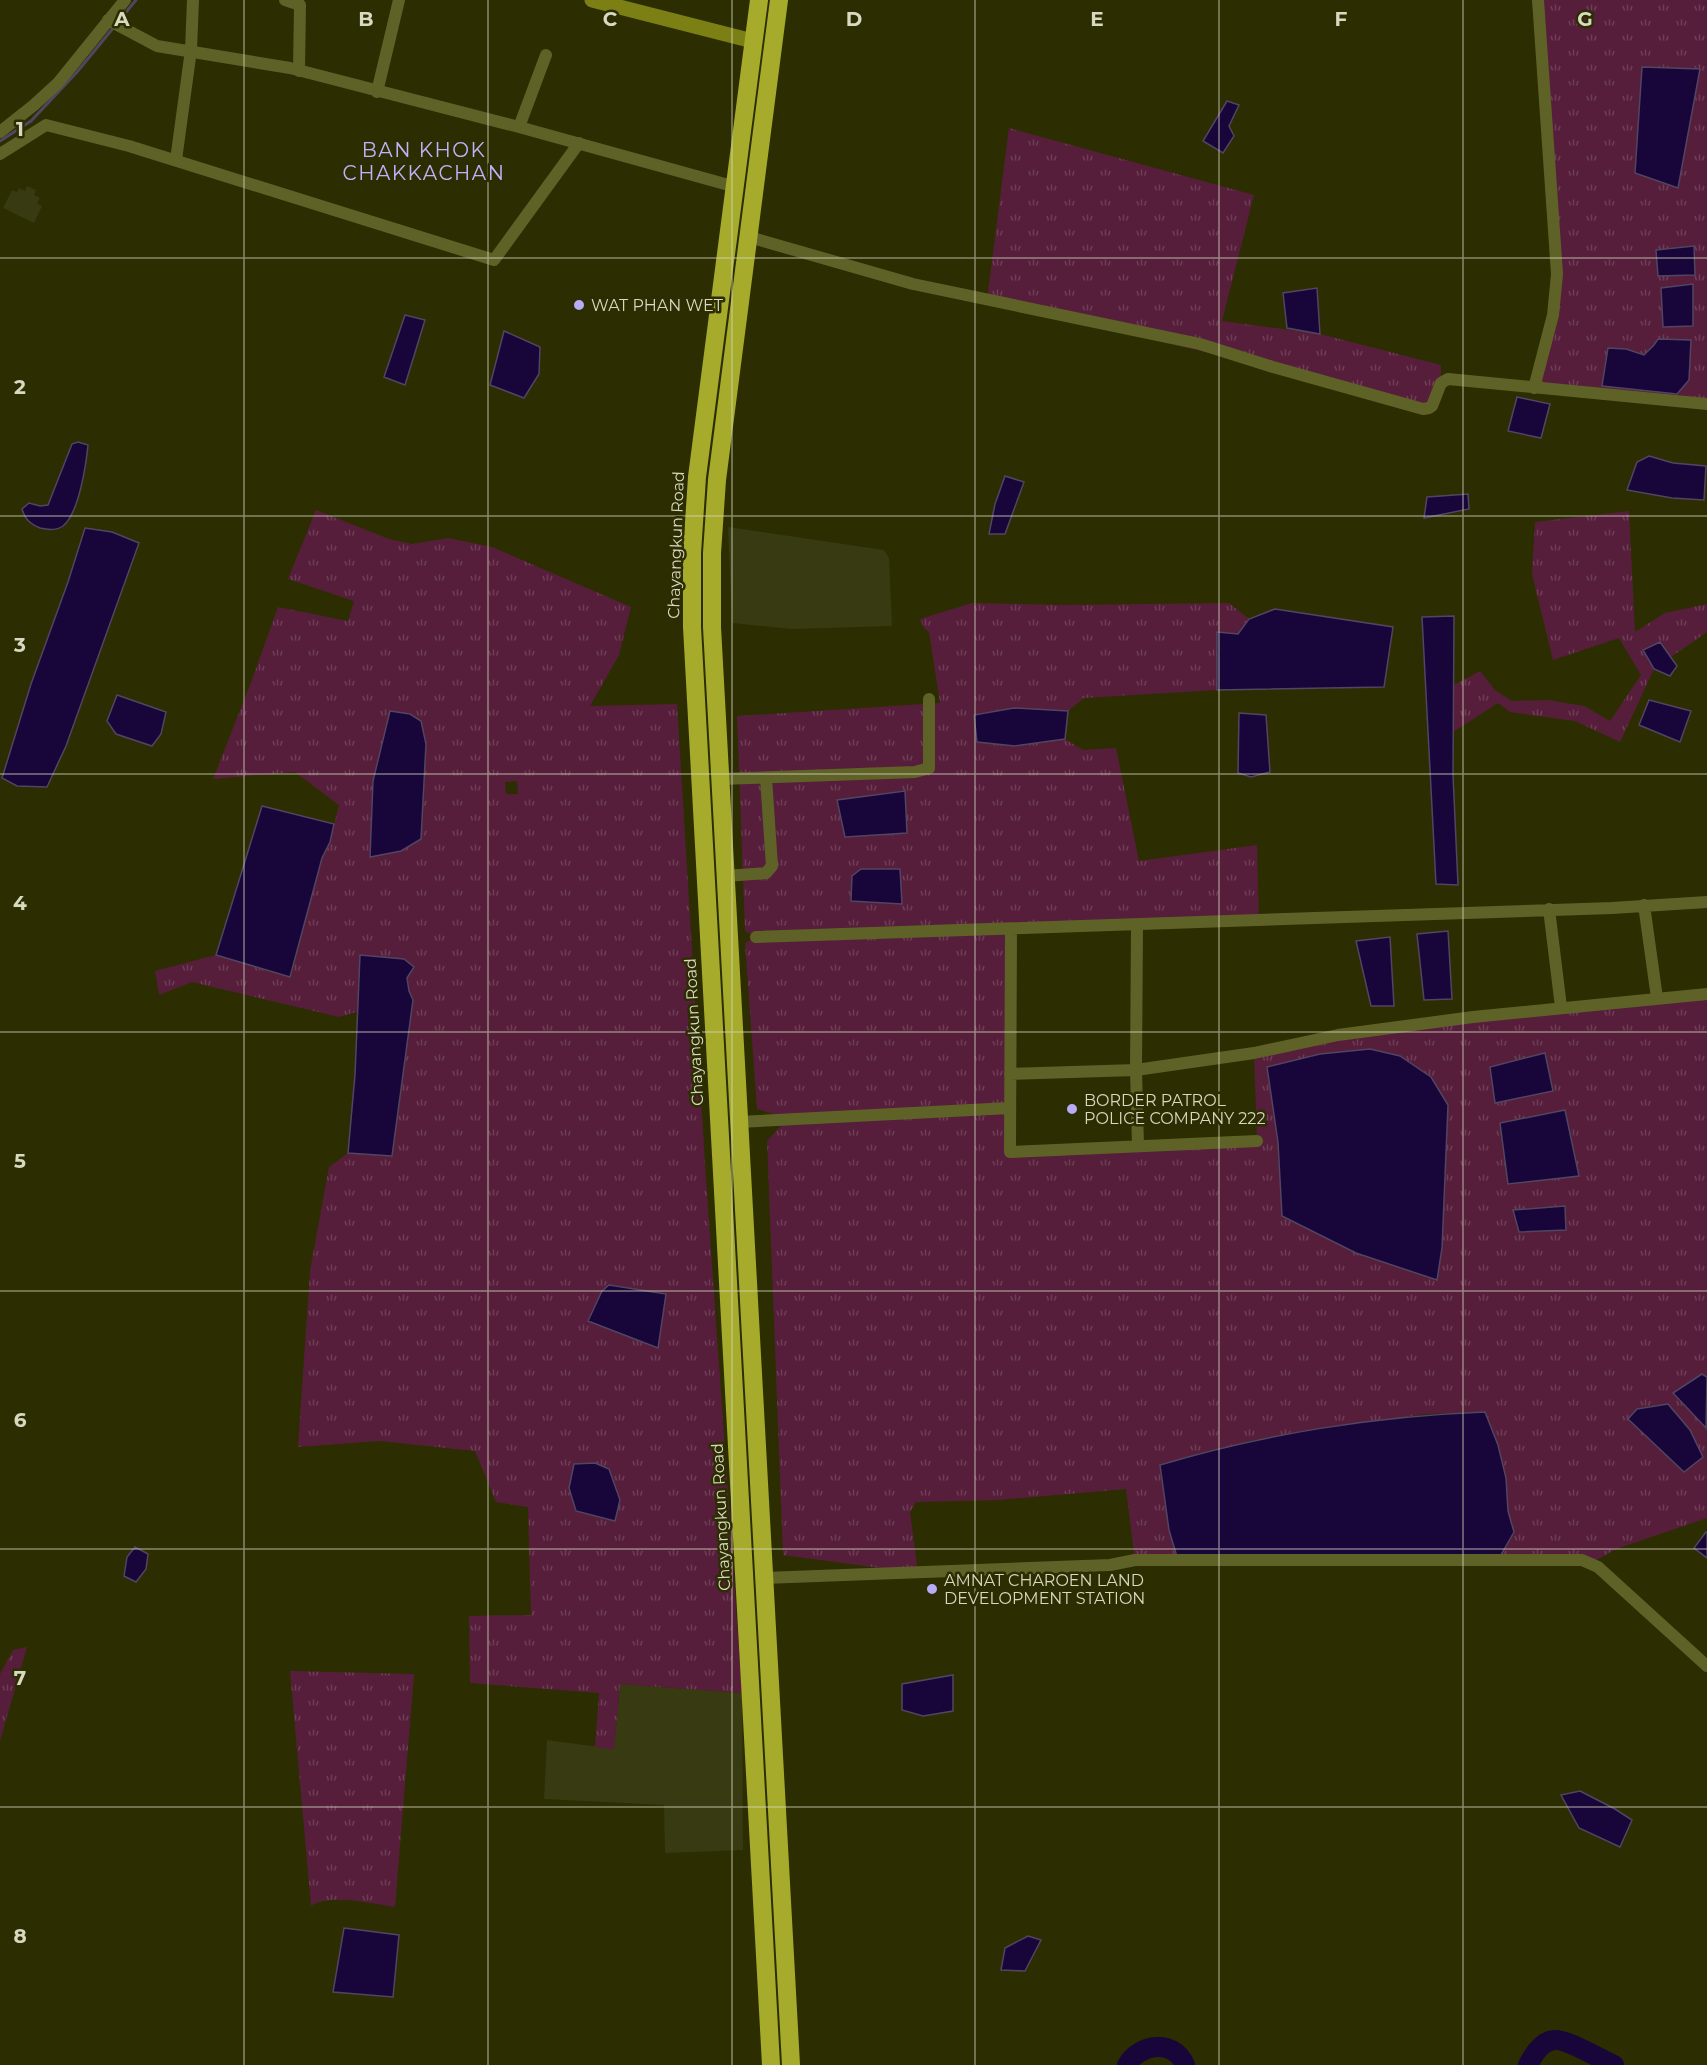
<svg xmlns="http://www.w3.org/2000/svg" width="1707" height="2065" font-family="Montserrat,sans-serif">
<defs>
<pattern id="grass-tufts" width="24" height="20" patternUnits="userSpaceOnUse" patternTransform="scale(1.5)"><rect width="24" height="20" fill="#561e3b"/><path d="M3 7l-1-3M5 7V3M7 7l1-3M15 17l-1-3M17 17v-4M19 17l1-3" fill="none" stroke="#6e3e56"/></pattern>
</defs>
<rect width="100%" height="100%" fill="#2c2d00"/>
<path fill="#383a11" d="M27,186L36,190L34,195L40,198L37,203L42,206L34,223L3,208L12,190L17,192L19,188L25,191Z
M728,527L884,550L889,558L892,626L793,629L732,623Z
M620,1684L742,1693L743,1850L665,1853L664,1805L544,1799L547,1740L614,1749Z"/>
<path fill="url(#grass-tufts)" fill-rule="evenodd" d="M1538,0H1707V404L1534,388L1555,295Z
M1009,128L1254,195L1222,321L1320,334L1441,365V383L1432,406L987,300Z
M316,510L389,539L412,544L448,538L492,547L631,607L619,655L590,706L677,704L706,1179L742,1693L620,1684L614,1750L595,1747L599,1693L470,1683L469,1616L531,1615L528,1507L496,1502L475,1451L380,1441L298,1447L310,1271L329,1167L348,1153L392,1156L413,1000L409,991L407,978L360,955L359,1011L339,1017L192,982L159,995L155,971L216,955L291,977L322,858L330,842L339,805L295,772L213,779L250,685L278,607L348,621L354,601L288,579ZM517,781L518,794H506L505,782Z
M1629,511L1635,632L1665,613L1707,604V632L1671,657L1660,642L1644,649L1654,669L1620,742L1575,721L1510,712L1498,703L1453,732L1454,685L1480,671L1495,690L1512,701L1548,700L1584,706L1610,721L1641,675L1619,638L1553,660L1532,574L1535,522Z
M972,603L1064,605L1229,603L1249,619L1238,634L1217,632V690L1084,698L1068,711L1014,708L974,715L977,742L1015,746L1065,739L1083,750L1116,748L1139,861L1257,845L1259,920L1011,929L1010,1151L1257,1140L1254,1053L1338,1035L1707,994V1518L1616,1549L1591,1563L1498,1560L1514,1531L1508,1511L1506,1478L1498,1445L1485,1412L1424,1414L1307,1432L1249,1441L1160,1466L1169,1530L1178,1560H1135L1126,1489L998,1500L916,1502L910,1512L918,1573L783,1555L767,1141L788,1118L757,1109L745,943L756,937L745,931L737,716L940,703L929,632L924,628L920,619ZM1370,1049L1444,1183L1442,1248L1437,1279L1282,1216L1278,1142L1267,1068L1320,1054Z
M27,1647L0,1741V1674L13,1650Z
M290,1671L414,1674L395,1907C372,1904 331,1893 311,1906Z"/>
<path fill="#18053a" stroke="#514562" stroke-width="1.5" d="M1642,67L1700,69L1678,188L1635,173Z
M1227,101L1239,105L1229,126L1234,136L1223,153L1203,141Z
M1694,246L1695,275L1658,276L1656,250Z
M1693,284V326L1663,327L1661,288Z
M1317,288L1320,334L1287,328L1283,293Z
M405,315L425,320L405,385L384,377Z
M504,331L540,347L539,374L524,398L490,385Z
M1658,339L1691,340L1689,380L1677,394L1602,386L1608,348L1626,349L1644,355L1654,345Z
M1517,397L1550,404L1541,438L1508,431Z
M78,442L88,445C86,465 79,513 63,526C56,531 48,530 40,528C30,524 25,519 22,509L29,503L40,506L48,505L72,444Z
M1649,456L1673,463L1706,466L1704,500L1672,498L1627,490L1637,462Z
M1005,476L1024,482L1005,534H989L995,504Z
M1468,494L1469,509L1424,518L1427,497Z
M85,528L112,532L139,543L66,746L47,787L17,786L2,778L31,684L68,582Z
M1275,609L1393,627L1384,687L1217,690V632L1238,634L1249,619Z
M1454,616L1453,775L1458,885L1436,884L1422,617Z
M1660,642L1677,666L1670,676L1654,669L1643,650Z
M117,695L166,712L161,734L152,746L116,734L107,721Z
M1649,700L1691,711L1680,742L1639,725Z
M1014,708L1068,711L1065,739L1015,746L977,742L974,715Z
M390,711L410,714L421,721L426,744L421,839L401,851L370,857L373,781Z
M1239,713L1266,715L1270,772L1251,777L1238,773Z
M905,791L907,833L845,837L837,800Z
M262,806L334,824L330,842L322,858L290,977L216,955Z
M861,869H900L902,904L851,901L852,876Z
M1448,931L1452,999L1424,1000L1417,934Z
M1390,937L1394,1006H1371L1356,941Z
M360,955L404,959L414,967L407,978L409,991L413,1000L392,1156L348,1153L355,1075Z
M1370,1049L1400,1056L1431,1077L1448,1105L1442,1248L1437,1280L1356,1253L1282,1216L1278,1142L1267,1067L1320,1054Z
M1545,1053L1553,1091L1495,1103L1490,1067Z
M1565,1110L1579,1176L1508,1184L1500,1123Z
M1565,1206L1566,1230L1519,1232L1513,1210Z
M609,1285L666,1294L658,1348L588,1321L602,1291Z
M1702,1374L1707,1377L1706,1428L1673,1393Z
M1668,1404L1690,1430L1703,1457L1684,1472L1628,1419L1637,1409Z
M1485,1412L1498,1445L1506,1478L1508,1511L1514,1532L1498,1560H1178L1169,1530L1160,1465C1263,1434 1377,1416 1485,1412Z
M595,1463L609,1469L620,1500L615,1521L576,1511L569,1488L574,1464Z
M1706,1532L1707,1533V1558L1694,1548Z
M135,1547L148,1554L146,1569L136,1582L124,1576L127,1557Z
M953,1675V1711L923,1716L902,1710V1684Z
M1580,1791L1615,1809L1632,1820L1620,1847L1579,1828L1561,1795Z
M344,1928L399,1935L393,1997L333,1992Z
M1028,1936L1041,1940L1025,1971L1001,1970L1005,1948Z"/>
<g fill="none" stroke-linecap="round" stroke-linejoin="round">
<path stroke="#514562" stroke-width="3" d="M118,22L136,0
M0,141L31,121L77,72L114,27"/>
<path stroke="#18053a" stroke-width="20" d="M1127,2065C1140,2043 1174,2039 1185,2065
M1528,2065C1533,2055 1542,2041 1554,2040C1565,2038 1602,2060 1614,2065"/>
<path stroke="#5f6227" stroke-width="12" d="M285,0L300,5L299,71
M108,20L157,46L290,68L519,127L725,184H735
M377,92L399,0
M519,127L546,55
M0,132L34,105L58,83L125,0
M0,154L46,125L129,146L494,260L579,143
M176,160L191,50L193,0
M749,237L913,284L1200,344L1273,367L1423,409L1429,408L1432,406L1441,383L1448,379L1707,404
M1534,388L1553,315L1557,274L1538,0
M720,779L915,772L929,768V699
M725,876L766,873L772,866L766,778
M1644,905L1657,998
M1549,909L1561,1007
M1137,925L1136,1070L1138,1146
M1011,929L1010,1152L1257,1141
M756,937L1612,908L1707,902
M1010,1074L1136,1070L1254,1053L1338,1035L1473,1017L1707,994
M739,1122L1010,1108
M764,1578L1110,1565L1135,1560H1582L1598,1567L1707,1666"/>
<path stroke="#7c8014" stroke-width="15" d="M592,0L745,39L754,40"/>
<path stroke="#a6ab2c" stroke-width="18" d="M759,0L697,477L692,553V627L771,2065
M779,0L717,480L712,553V627L791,2065"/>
</g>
<path fill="none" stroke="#d7d9c1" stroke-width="1.5" stroke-opacity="0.55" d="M244,0V2065M488,0V2065M732,0V2065M975,0V2065M1219,0V2065M1463,0V2065M0,258H1707M0,516H1707M0,774H1707M0,1032H1707M0,1291H1707M0,1549H1707M0,1807H1707"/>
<g fill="#b8abf7" stroke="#2c2d00" stroke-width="2">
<circle cx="579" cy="305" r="6"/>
<circle cx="1072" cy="1109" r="6"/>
<circle cx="932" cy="1589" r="6"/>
</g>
<g text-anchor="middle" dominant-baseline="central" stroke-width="5" stroke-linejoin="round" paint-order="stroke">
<g font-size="16" fill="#d7d9c1" stroke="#2c2d00" text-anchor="start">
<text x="591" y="305">WAT PHAN WET</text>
<text x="1084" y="1100">BORDER PATROL<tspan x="1084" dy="18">POLICE COMPANY 222</tspan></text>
<text x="944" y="1580">AMNAT CHAROEN LAND<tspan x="944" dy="18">DEVELOPMENT STATION</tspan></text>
</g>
<g font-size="16" fill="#d7d9c1" stroke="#2c2d00">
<text transform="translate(676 545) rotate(-88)">Chayangkun Road</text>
<text transform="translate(694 1032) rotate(-93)">Chayangkun Road</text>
<text transform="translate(721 1517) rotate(-93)">Chayangkun Road</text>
</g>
<g font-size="20" letter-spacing="1.5" fill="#c0b3fb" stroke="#2c2d00">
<text x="424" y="150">BAN KHOK<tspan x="424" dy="23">CHAKKACHAN</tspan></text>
</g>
</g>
<g font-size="20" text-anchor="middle" font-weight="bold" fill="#d7d9c1" stroke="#2c2d00" stroke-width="5" stroke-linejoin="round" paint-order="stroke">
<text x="122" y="26">A</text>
<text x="366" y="26">B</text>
<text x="610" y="26">C</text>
<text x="854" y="26">D</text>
<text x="1097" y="26">E</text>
<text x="1341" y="26">F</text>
<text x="1585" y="26">G</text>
<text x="20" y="136">1</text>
<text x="20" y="394">2</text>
<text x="20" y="652">3</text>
<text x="20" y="910">4</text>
<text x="20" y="1168">5</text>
<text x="20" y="1427">6</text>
<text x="20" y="1685">7</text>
<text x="20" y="1943">8</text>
</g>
</svg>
